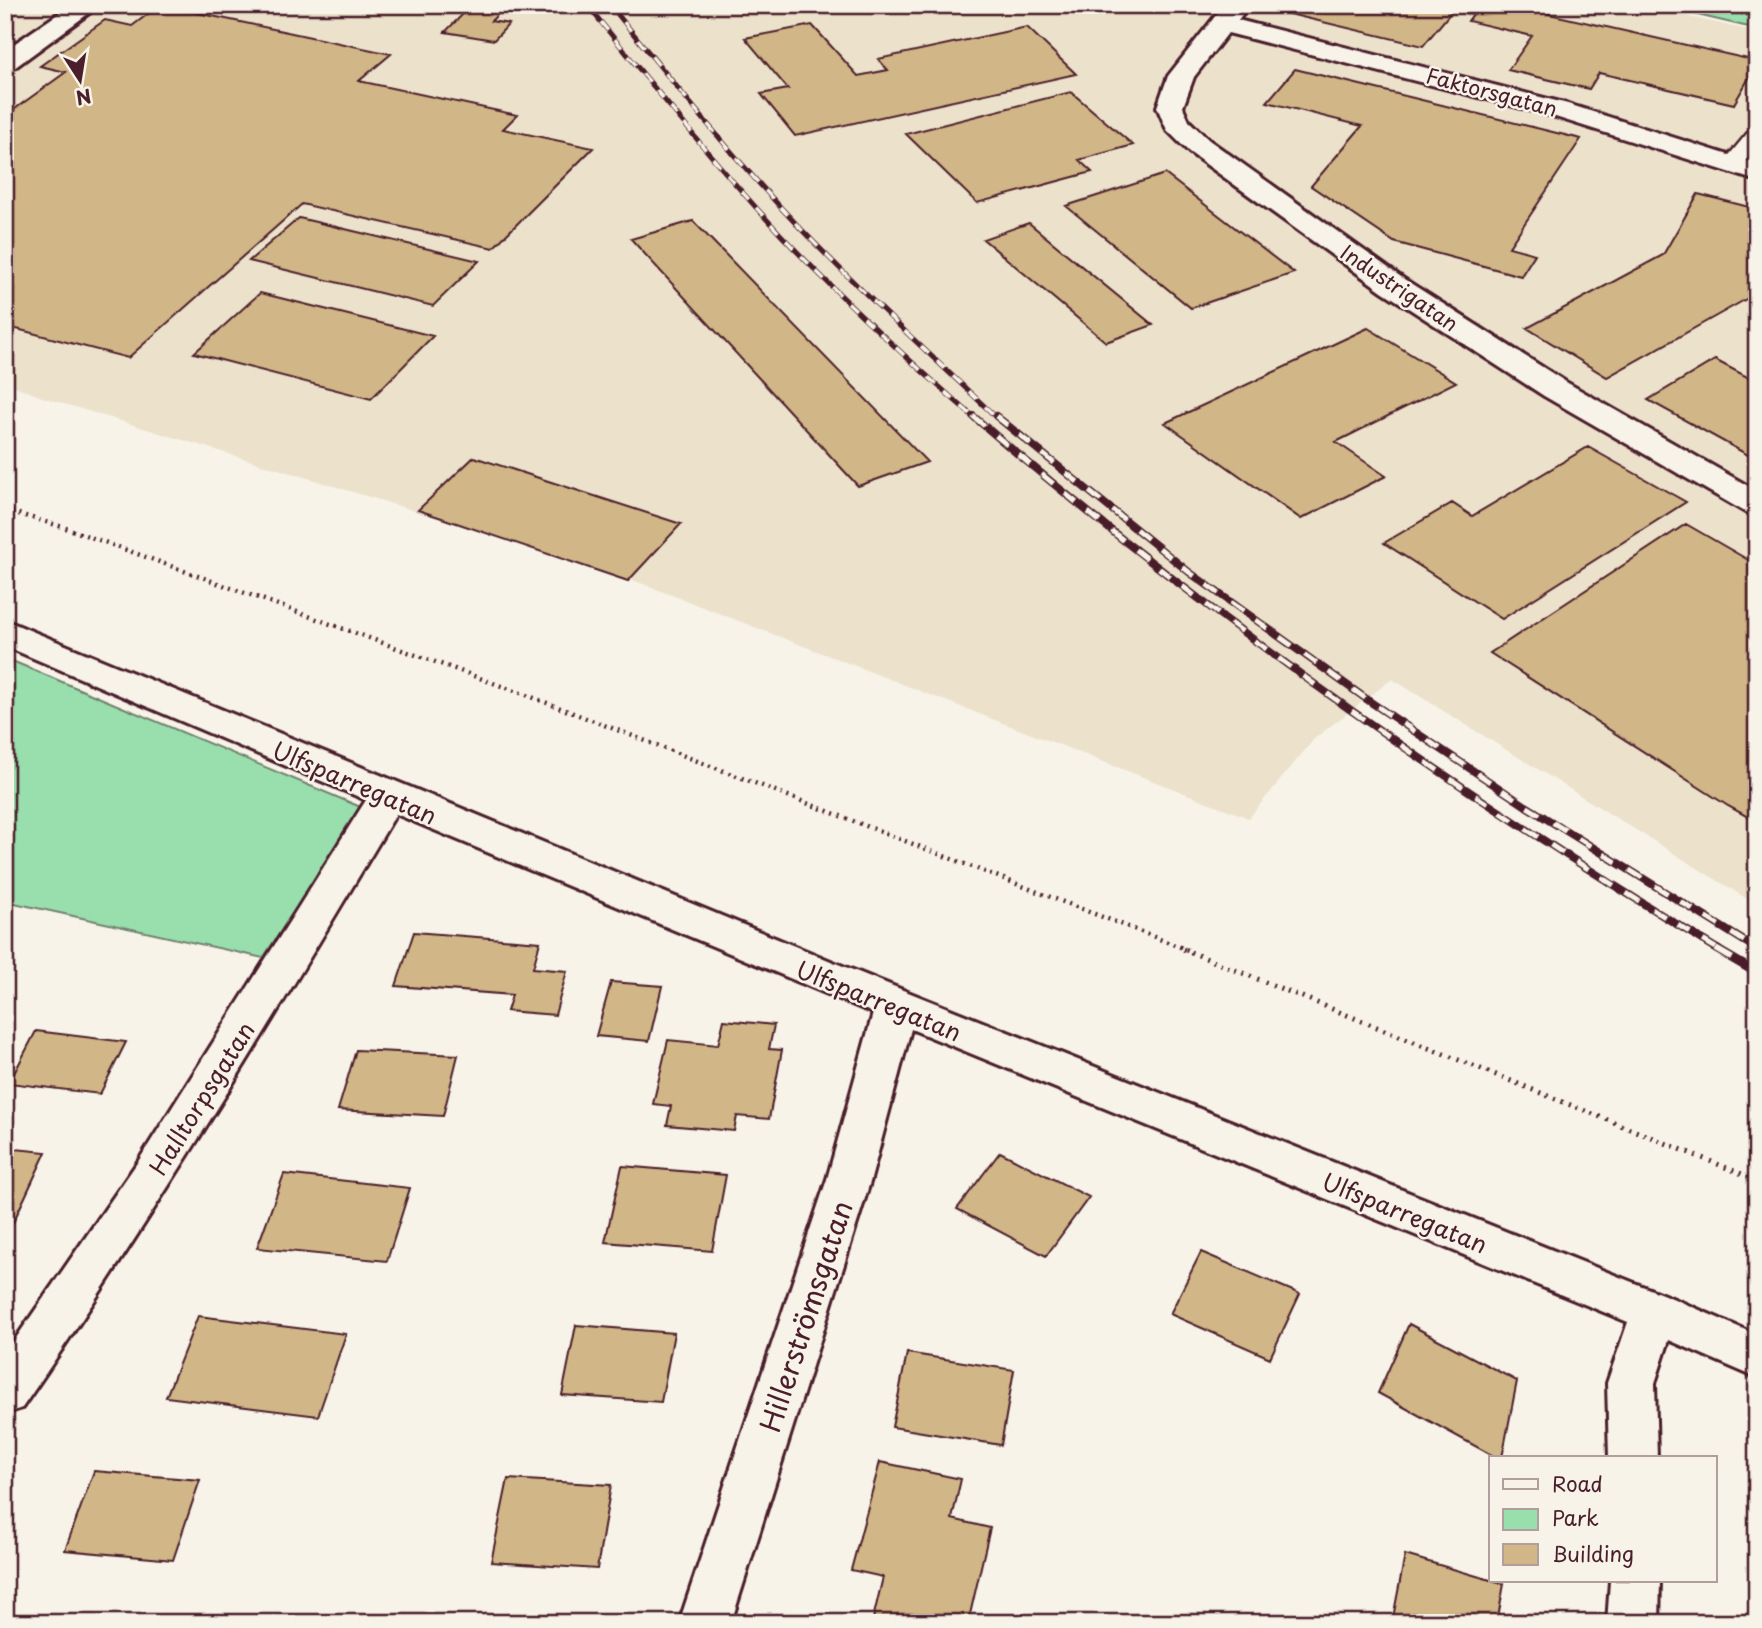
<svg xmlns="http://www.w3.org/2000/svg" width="1762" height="1628" font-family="'Playpen Sans',sans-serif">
<rect width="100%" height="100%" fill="#f7f3e8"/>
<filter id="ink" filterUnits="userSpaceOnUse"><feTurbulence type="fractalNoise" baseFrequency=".0143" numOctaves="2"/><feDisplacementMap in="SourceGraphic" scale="14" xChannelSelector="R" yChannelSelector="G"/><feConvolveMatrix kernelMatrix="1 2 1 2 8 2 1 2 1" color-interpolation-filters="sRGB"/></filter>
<g filter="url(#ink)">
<path fill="#ece1cb" d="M5,5H1637L1757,32V905L1392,679L1315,738L1249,818L599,567L42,397L5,382Z"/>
<path fill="#98dfad" stroke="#717f6c" stroke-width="2" d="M1655,5H1757V29Z
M5,658L363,808L263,958L5,901Z"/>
<path fill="#d1b687" stroke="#4a1f2b" stroke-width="2" d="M5,5H24L6,18Z
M160,5L391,54L359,81L517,115L503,129L593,148L493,248L302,204L128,358L5,326V116L66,72L40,66L105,20L132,26Z
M472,5L504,8L491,21L509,24L494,40L445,32Z
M1298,5H1457L1423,46L1289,14Z
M1480,5H1509L1757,61V64L1734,104L1599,73L1589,89L1508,70L1532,36L1468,21Z
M812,25L858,76L888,70L878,59L1027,27L1076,74L795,136L761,94L788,89L745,38Z
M1295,69L1581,139L1509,247L1535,254L1521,276L1394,242L1311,186L1362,126L1267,102Z
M1071,92L1133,145L1079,160L1092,172L977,203L906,134Z
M1165,174L1294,273L1191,308L1066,206Z
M1698,194L1757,209V293L1607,377L1527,328L1663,255Z
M299,218L479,261L433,306L249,261Z
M693,221L927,462L858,486L631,239Z
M1029,223L1153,325L1106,342L983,239Z
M260,293L433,336L371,399L194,353Z
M1368,328L1456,382L1336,442L1386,476L1301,519L1165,423Z
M1715,360L1757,382V460L1648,400Z
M1588,447L1686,502L1502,619L1384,543L1452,503L1472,516Z
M474,457L681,524L628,581L418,510Z
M1686,524L1757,565V822L1728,806L1490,653Z
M414,932L540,942L533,968L567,971L555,1015L507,1011L512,995L396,986Z
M611,982L662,986L649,1041L596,1036Z
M724,1020L774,1025L769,1049L782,1050L769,1119L737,1116L734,1131L667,1125L671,1106L653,1104L668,1040L718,1045Z
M36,1031L126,1042L100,1094L9,1083Z
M356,1050L458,1055L443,1116L338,1110Z
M5,1148L46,1152L10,1229L5,1228Z
M1000,1152L1089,1197L1046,1256L957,1209Z
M622,1166L726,1175L712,1251L605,1242Z
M284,1174L410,1188L387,1261L257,1248Z
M1201,1252L1300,1294L1270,1358L1170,1314Z
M198,1316L346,1334L318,1416L166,1397Z
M1409,1324L1517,1381L1502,1458H1497L1378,1393Z
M576,1325L674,1333L661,1402L562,1395Z
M907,1353L1014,1370L1001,1445L892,1427Z
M880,1462L961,1479L952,1519L990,1528L968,1623H872L883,1577L851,1570Z
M94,1471L200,1480L173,1560L65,1550Z
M508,1479L611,1485L597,1569L491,1562Z
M1405,1555L1504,1584L1497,1623H1392Z"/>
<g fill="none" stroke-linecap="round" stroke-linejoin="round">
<defs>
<path id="service" d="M1757,128V147L1739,168H1725L1722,164L1725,160L1750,130Z"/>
<path id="minor" d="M71,5H100L14,68L5,70V50Z
M1224,5H1249L1238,20L1568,104L1757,164V181L1549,115L1228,33L1194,77L1183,107L1189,121L1209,140L1404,279L1566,382L1757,491V515L1745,512L1544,396L1382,291L1189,152L1167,130L1157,107L1168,76Z
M5,620L843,966L1672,1298L1757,1335V1378L1669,1340L1655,1383L1657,1458H1609L1607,1383L1628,1322L911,1029L871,1179L731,1623H679L827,1179L873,1013L396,814C276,1015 155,1215 22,1408L5,1414V1354L139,1160L366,800L5,646Z
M1610,1581H1660L1659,1623H1607Z"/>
</defs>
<use href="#service" stroke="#4a1f2b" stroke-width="5"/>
<use href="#minor" stroke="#4a1f2b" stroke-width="6"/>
<path stroke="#4a1f2b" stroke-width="3.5" stroke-dasharray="1 3.5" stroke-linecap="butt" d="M1702,5L1757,17"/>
<path stroke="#4a1f2b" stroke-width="4.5" stroke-dasharray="2 5" stroke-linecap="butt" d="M5,510L63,527L529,696L1188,950"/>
<path stroke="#4a1f2b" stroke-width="5" stroke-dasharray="2 6" stroke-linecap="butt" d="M1183,949L1757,1180"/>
<use href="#service" fill="#f7f3e8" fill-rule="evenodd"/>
<use href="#minor" fill="#f7f3e8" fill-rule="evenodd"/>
<defs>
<path id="rail-far2" d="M587,5C651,83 713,162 782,236C843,300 908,360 975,418
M610,5C667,75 723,145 784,211C852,284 926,350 997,418"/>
<path id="rail-far1" d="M973,416C1205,616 1457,792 1719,950
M996,416L1189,572L1372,703L1526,806L1757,949"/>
<path id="rail" d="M1716,949L1757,973"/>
</defs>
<use href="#rail-far2" stroke="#4a1f2b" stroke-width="5"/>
<use href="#rail-far1" stroke="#4a1f2b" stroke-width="8"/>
<use href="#rail" stroke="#4a1f2b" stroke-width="9"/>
<use href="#rail-far2" stroke="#f7f3e8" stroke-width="3.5" stroke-dasharray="11" stroke-linecap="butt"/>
<use href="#rail-far1" stroke="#f7f3e8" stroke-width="5" stroke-dasharray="15" stroke-linecap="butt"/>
<use href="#rail" stroke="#f7f3e8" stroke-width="6" stroke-dasharray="19" stroke-linecap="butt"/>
</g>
</g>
<g text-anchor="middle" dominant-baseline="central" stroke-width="5" stroke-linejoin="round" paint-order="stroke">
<g font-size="21" fill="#4a1f2b" stroke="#f7f3e8">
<text transform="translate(1492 91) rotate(15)">Faktorsgatan</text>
<text transform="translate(1400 287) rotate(34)">Industrigatan</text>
</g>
<g font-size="24" fill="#4a1f2b" stroke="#f7f3e8">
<text transform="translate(355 782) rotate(23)">Ulfsparregatan</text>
<text transform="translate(879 1000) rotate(22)">Ulfsparregatan</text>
<text transform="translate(201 1098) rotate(-58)">Halltorpsgatan</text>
<text transform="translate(1405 1212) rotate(22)">Ulfsparregatan</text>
</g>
<g font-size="28" fill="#4a1f2b" stroke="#f7f3e8">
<text transform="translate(805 1316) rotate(-72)">Hillerströmsgatan</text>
</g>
</g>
<rect width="1762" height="1628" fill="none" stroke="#f7f3e8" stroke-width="28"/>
<rect x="14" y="14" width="1734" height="1600" fill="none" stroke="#4a1f2b" stroke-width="2.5" filter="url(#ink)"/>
<rect x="1489" y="1456" width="228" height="126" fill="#f7f3e8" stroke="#b29e9c" stroke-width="2"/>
<rect x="1503" y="1479" width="35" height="10" fill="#f7f3e8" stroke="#b29e9c" stroke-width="2"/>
<text x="1552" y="1492" font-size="21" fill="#4a1f2b">Road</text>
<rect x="1503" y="1509" width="35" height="21" fill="#98dfad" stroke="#b29e9c" stroke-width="2"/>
<text x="1552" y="1526" font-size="21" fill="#4a1f2b">Park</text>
<rect x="1503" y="1544" width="35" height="21" fill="#d1b687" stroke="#b29e9c" stroke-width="2"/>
<text x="1552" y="1562" font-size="21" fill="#4a1f2b">Building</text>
<g transform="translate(80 80) rotate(168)" stroke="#f7f3e8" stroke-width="5" paint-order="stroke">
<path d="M0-5L12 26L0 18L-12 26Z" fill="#4a1f2b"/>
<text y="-10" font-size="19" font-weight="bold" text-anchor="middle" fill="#4a1f2b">N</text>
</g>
</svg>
